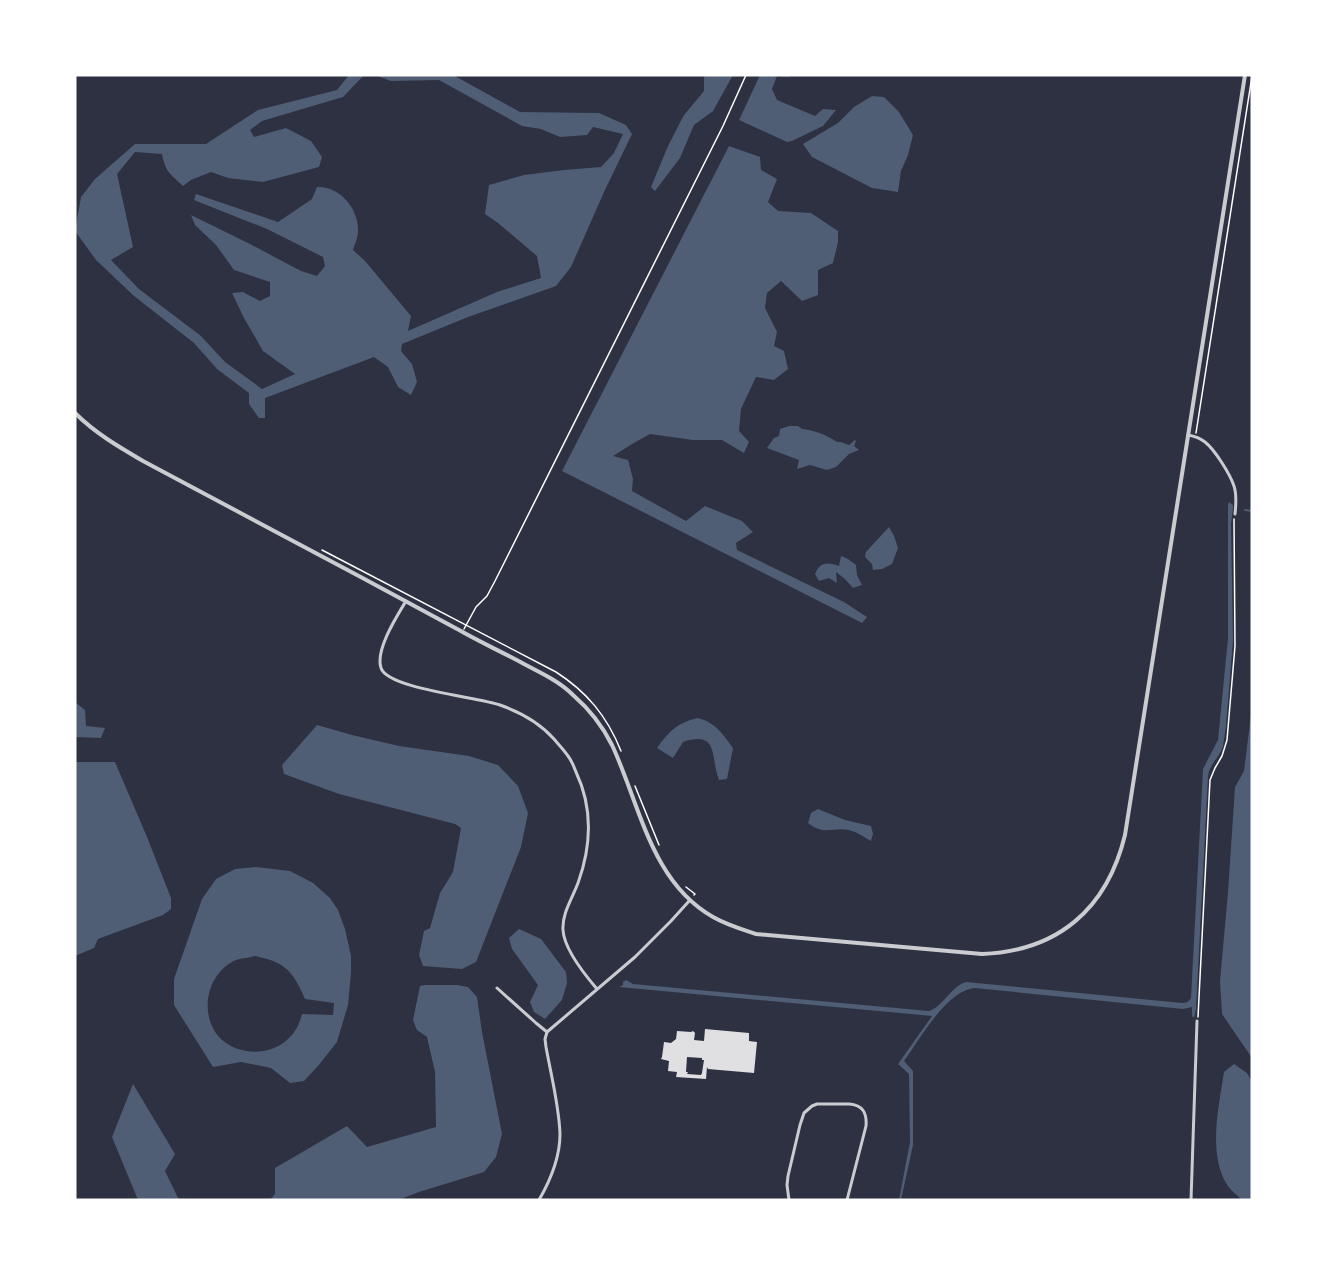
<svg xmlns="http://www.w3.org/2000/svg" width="1327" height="1275" font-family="Manrope,sans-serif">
<rect width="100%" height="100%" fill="#2d3142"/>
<path fill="#4f5d75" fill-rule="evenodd" d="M349,75H364L343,97L262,121L250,130L254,137L286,128L311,141L322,157L319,167L263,182L228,178L211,172L191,180L183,186C170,174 165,171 162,154L135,152L117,174L133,247L111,260L139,289L201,336L225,362L262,389L295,374L263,351L244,318L232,293L243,292L260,301L270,296V282L234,270L216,245L195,225L191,215L250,244L301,271L317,276L325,266L323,257L267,229L194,200L196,194L278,222L312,199L317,187C340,186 359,209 358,231C358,237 355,244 353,250L365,261L411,316L408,331L497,292L541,278L537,256L498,223L485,214L489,185L524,175L564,170L601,167L614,153L623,134L593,127L587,135L560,137L541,129L522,126L439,80L391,81L375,75H453L520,112L599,113L626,125L632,134L604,192L571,267L556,286L468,317L402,344L401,351L412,364L417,382L411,395L398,387L388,367L374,357L265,398V418H259L249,404V393L217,369L194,343L134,296L96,260L75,231L81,197L95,179L135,144H206L258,110L337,90Z
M705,75H733L713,111L694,125L680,158L655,191L651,187L668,146L684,115L704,91V78Z
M760,75H789V77L777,76L772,89L777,100L815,116L823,109L836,110L823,126L792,141L787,142L739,120Z
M872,96L884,97L899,112L913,135L908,155L901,171L898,192L872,188L812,157L803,144L838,123L854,107Z
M729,146L760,157L761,170L777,179L768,202L778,211L811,213L838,231V242L833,263L818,270V295L802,301L781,281L767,293L765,308L777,332L774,346L784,351L788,369L774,380L756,377L741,409L739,431L749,442L744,453L722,440H693L650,434L632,444L613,456L628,460L633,479L632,491L686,521L705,506L742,521L753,532L736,543L737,550L844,602L867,617L862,623L562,471Z
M789,426H798L802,429C814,430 827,435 837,442H841L849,445L855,440L856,441L854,446L859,450L849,454L836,467L827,470L810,465L797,469L799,460L767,448L774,438L779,436L780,429Z
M1229,502L1233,505V508L1231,524L1233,640L1226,726L1223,746C1220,757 1209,765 1208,776L1196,1009L1194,1018L1192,1016V1007L1183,1009L975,988C947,990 920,1039 904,1061L913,1071V1145L901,1200H899L910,1142L909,1074L898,1064L932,1016L619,987L623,985V982L626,980L633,984L929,1011C944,1006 950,987 966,982L1182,1003C1186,1003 1189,1002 1191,998L1203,769L1218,740L1228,638V505Z
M889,527L894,536L898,548L892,564L882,569L873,570L872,564L865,557L866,552Z
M841,556L848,559L856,565L857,575L862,585L853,588L845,579L836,572L837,583L829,578L819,581L815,574C820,562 828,562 839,566Z
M75,702L85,710L86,726L105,728L101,738L75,737Z
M1252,707V1058L1222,1014L1220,981L1228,892L1235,787L1244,771Z
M698,718C716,723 722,733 733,748L727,779L719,780C710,758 720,730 683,742L673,758L657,748C668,732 678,722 698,718Z
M317,725L352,735L399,746L469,756L498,765L518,786L528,813L521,847L476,962L462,969L423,966L419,955L424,931L430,928L440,893L453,872L461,828L455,824L339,794L284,774L282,765Z
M75,762H115L147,837L171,898V909L163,915L98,939L94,948L75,956Z
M818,809L845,820L871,826L873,834L871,841C864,837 857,832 849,830C832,827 825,836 808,823L811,813Z
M256,867L290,871L313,883L330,898L338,910L345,929L351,956V973L348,1005L337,1042L318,1066L304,1081L290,1083L271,1068L241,1062L213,1067L174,1005V979L202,899L216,879L235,869ZM255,956C285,962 293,971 305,999L334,1003L333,1015L302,1014C300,1022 296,1032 289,1038C272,1056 239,1056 221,1039C198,1016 206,973 236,960C242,958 249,958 255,956Z
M519,929L541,939L566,972L567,983L562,1000L545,1019L534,1012L530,1002L538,985L512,949L509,938Z
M425,985H457L468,987L477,997L482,1032L502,1134L496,1157L484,1172L419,1192L398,1200H270L275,1194V1168L347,1126L367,1147L436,1127L435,1072L427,1037L417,1030L413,1020L420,986Z
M1234,1064L1247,1073L1252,1082V1200H1242C1237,1195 1229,1189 1226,1183C1208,1152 1219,1105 1224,1072Z
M133,1084L175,1154L165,1171L179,1200H138L112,1137Z"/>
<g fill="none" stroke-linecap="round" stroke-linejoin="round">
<path stroke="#4f5d75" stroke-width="2" d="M1245,510L1252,511"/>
</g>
<path fill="#e0e0e3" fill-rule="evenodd" d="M705,1029L749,1033V1041L757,1042L754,1073L708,1069L707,1067L706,1079L676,1077L677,1072L668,1071L669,1061L661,1059L662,1057L664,1042L671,1043L676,1039L677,1031L691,1032L693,1031L695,1033L694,1040L704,1041ZM687,1057L702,1058V1060H704L702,1073L701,1075L687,1074L688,1072H686Z"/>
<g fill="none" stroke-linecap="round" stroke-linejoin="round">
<path stroke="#fff" stroke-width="1.5" d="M1196,433L1252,76
M322,550L556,672C587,692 607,716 621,751
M464,629L476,607L487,596L495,581L723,126L746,75
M635,786L659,845
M686,887L695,894L694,895
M1198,1017L1210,780L1215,768L1222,756L1227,740L1235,646L1234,519"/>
<path stroke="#caccd0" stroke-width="3" d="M1188,435C1194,436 1200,438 1205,442C1215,450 1230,474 1234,486C1237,495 1236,505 1235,514
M406,601C397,616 375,650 381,668C388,689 478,697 500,705C520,712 540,723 554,739C558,744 564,750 568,756C572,761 574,767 576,772C593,808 591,847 578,883C572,899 562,913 563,930C564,948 585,975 597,989
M497,988L536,1023L547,1032
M539,1200C550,1181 560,1156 560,1134C559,1105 551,1075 546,1047L545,1039L547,1032L635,957L671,921L690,900
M789,1200L787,1185L788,1176L800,1125L804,1113L812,1106L817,1104H849C863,1105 867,1113 866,1126L847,1200
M1191,1200L1197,1021"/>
<path stroke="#caccd0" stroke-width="4" d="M75,413C95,433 119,447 143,461C248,517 354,573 459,630C480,642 502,652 524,664C541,673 559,681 573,695C588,708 603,727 612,745C640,805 651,882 713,917C727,925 741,929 756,934L982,954C1058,951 1107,909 1125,835L1245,75"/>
</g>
<rect width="1327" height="1275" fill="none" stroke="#ffffff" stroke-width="153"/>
</svg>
